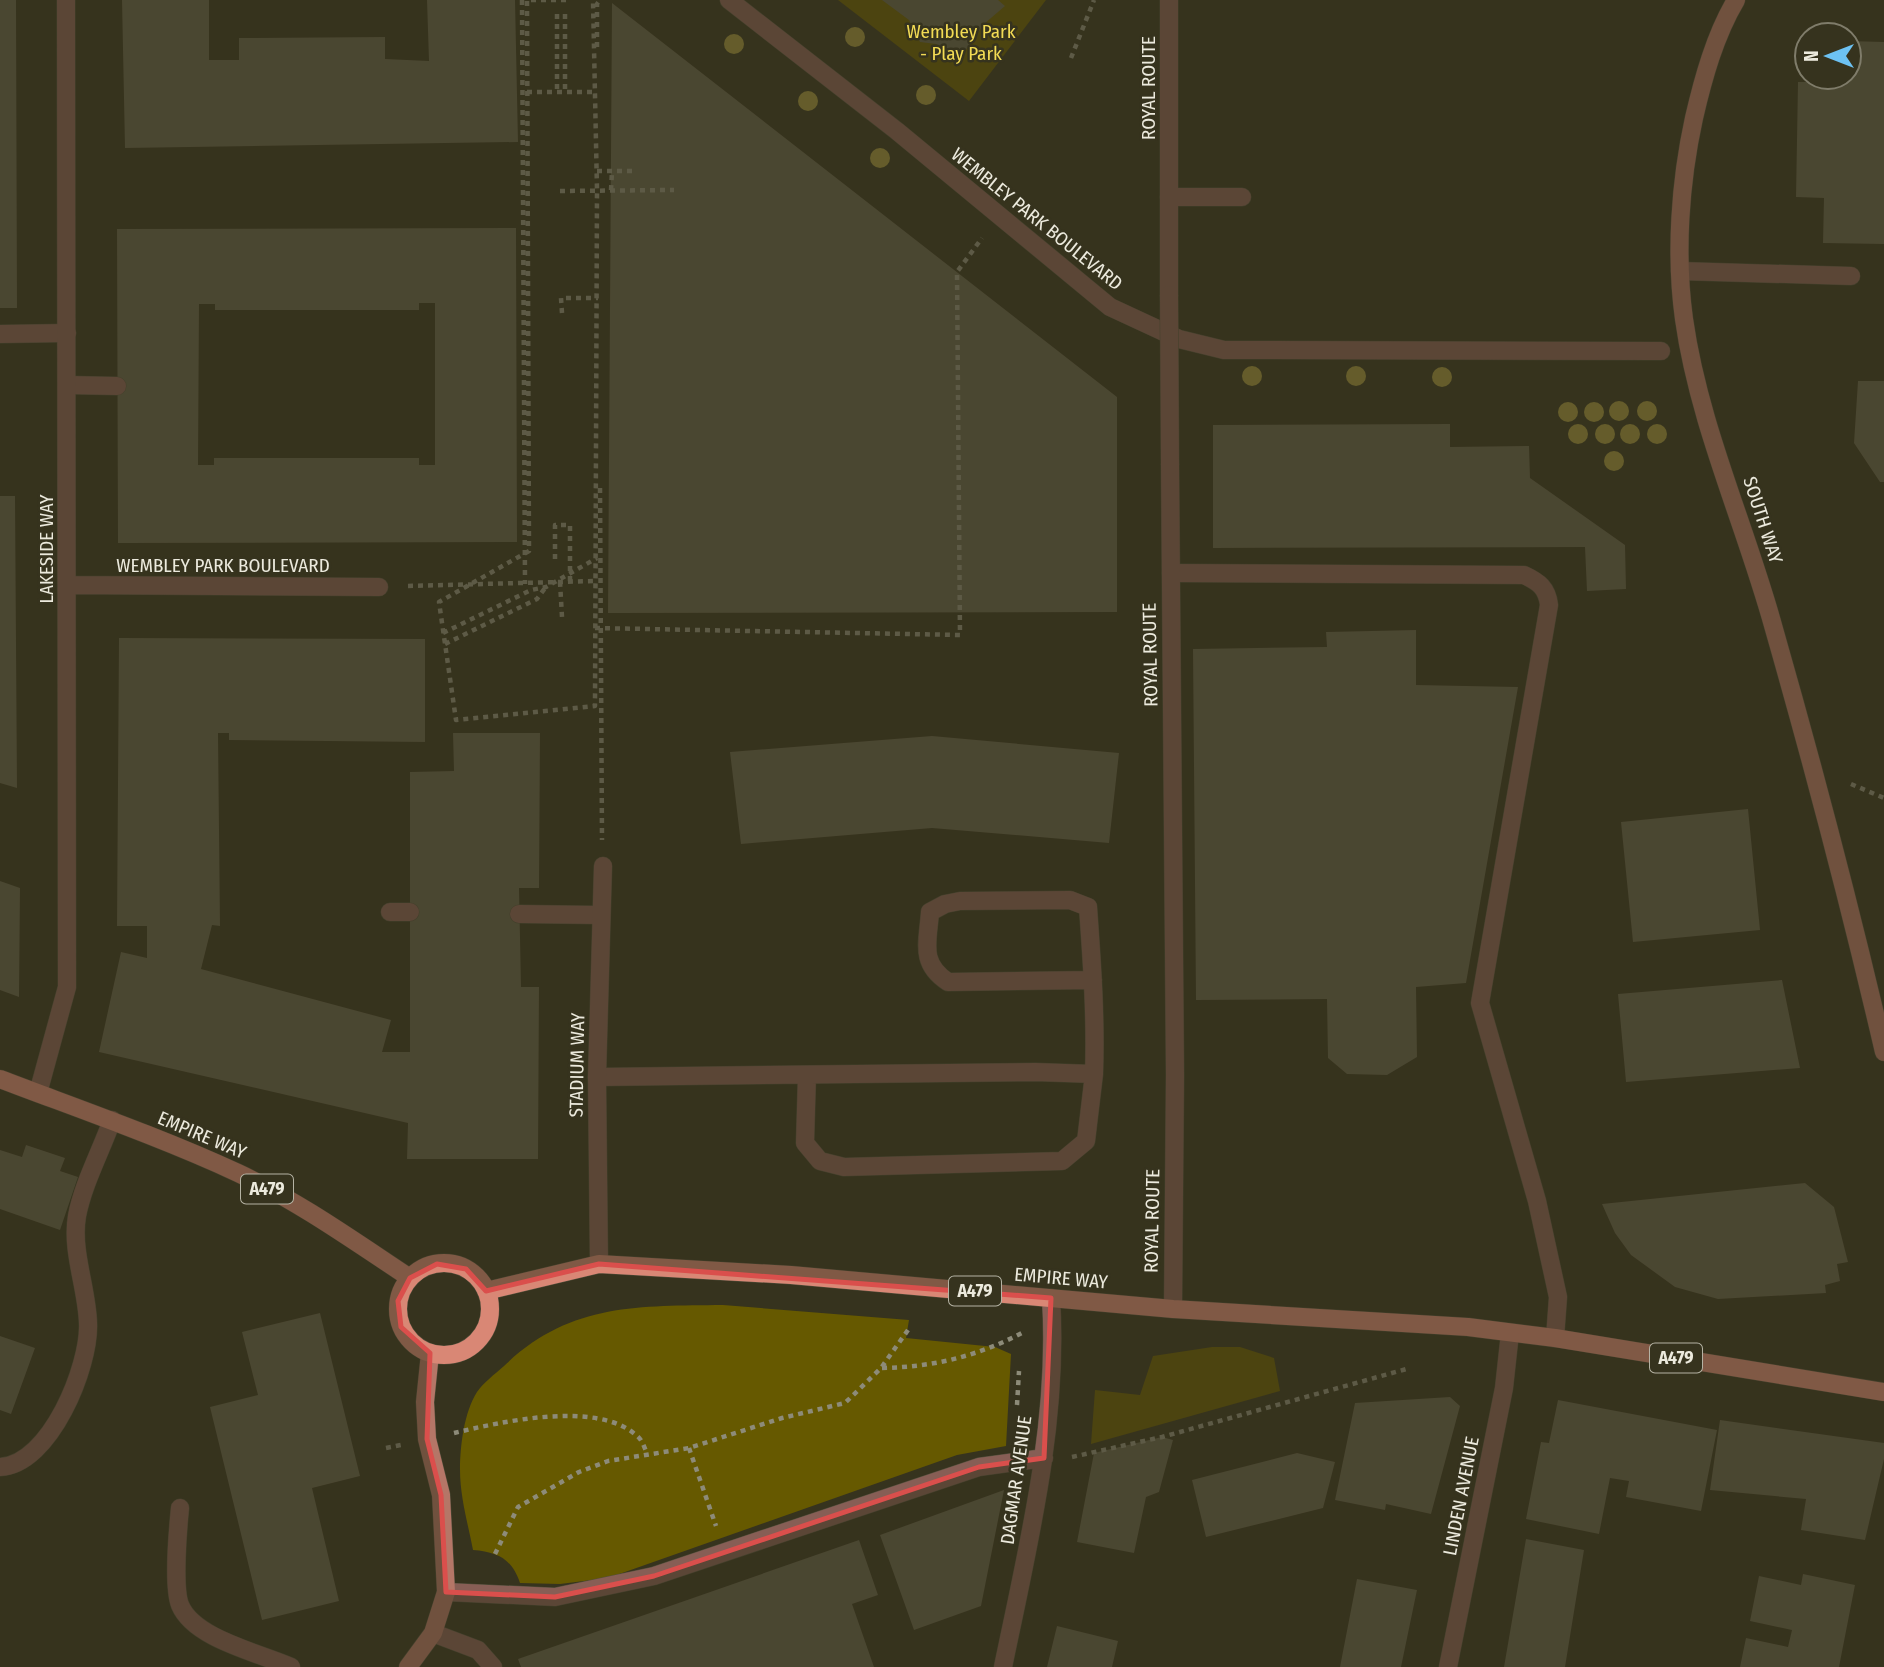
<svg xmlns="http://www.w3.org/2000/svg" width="1884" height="1667" font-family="'Fira Sans Condensed',sans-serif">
<rect width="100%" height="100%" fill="#36331e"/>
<path fill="#665900" d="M838,0H1046L969,101Z
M723,1305L909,1320L906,1338L995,1347L1011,1354L1006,1446L957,1455L608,1578L560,1584L520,1583C512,1559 498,1552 473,1550C468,1524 460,1497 460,1470C460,1447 464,1412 477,1392C483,1383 495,1374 504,1366C569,1303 638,1306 723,1305Z
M1212,1347H1240L1274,1358L1280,1391L1091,1444L1095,1390L1140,1395L1153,1356Z"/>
<path fill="#635f49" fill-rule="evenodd" d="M0,0H16L17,308H0Z
M122,0H209V60H239V38L385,37V59L429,61L427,0H515L518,142L125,148Z
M882,0H998L1005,6L984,24L961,57L936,44L920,42L909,20Z
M612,3L1117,397V612L608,613Z
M1849,41L1884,42V244L1823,243L1824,198L1796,197L1798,82H1814V77H1849Z
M516,228L517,542L118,543L117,229ZM419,303H435V465H419V458H214V465H198L199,304H215V310H419Z
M1858,381H1884V482H1880L1854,443Z
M1450,424V447L1529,446L1530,478L1625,545L1626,589L1587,591L1585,547L1213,548V425Z
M0,496H15L17,788L0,783Z
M1416,630V685L1518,687L1466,983L1416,987L1417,1057L1387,1075L1347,1074L1328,1058L1327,999L1196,1000L1193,649L1327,647L1326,632Z
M119,638L425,639V742L229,740V733H218L220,926L212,925L201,969L391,1020L382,1052H410V772L454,771L453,733H540L539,888H519L521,987H539L538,1159H407L408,1123L99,1052L121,952L147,958V926H117Z
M932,736L1119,753L1109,843L932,828L741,844L730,752Z
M1748,809L1760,930L1633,942L1621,822Z
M0,881L20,888L19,997L0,990Z
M1782,980L1800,1068L1626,1082L1618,994Z
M26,1145L65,1158L60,1171L78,1177L60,1230L0,1209V1150L22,1157Z
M1805,1183L1834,1207L1848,1262L1837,1264L1840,1281L1825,1285L1826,1293L1718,1299L1675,1287L1631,1255L1615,1233L1602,1204Z
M320,1313L360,1476L312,1488L339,1601L262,1620L210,1407L258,1395L242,1332Z
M0,1336L35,1348L11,1414L0,1410Z
M1450,1397L1460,1406L1431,1514L1386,1504L1385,1510L1335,1500L1355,1403Z
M1558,1400L1717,1430L1701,1511L1626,1497L1629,1481L1610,1478L1599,1534L1526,1519L1541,1442L1549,1443Z
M1720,1420L1884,1443V1459L1865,1540L1801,1530L1806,1499L1710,1490Z
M1162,1437L1173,1440L1159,1492L1146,1497L1134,1553L1077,1542L1094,1453Z
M1297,1453L1335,1462L1323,1508L1206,1537L1192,1480Z
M1004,1490L981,1606L914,1630L880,1535Z
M1526,1539L1584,1550L1565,1667H1504Z
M859,1540L878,1595L852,1604L874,1667H521L518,1659Z
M1803,1574L1855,1585L1839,1667H1740L1746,1638L1788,1647L1792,1630L1750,1621L1759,1576L1801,1585Z
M1357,1579L1417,1590L1401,1667H1340Z
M1057,1626L1118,1641L1112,1667H1047Z"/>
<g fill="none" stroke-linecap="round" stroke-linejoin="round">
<defs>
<path id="lane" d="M1169,197H1242
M0,334L67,333
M67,385L117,386
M1171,573L1524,575C1539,582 1547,588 1549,605L1480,1003L1537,1201L1558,1297L1555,1338
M390,912H410
M519,914L601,915
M1093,980L948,982C919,963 928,942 930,912L945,904L960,901L1070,900L1088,907C1092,963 1096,1018 1094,1074
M597,1077L1035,1072L1094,1074L1086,1141L1062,1161L844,1167L820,1161L805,1143L807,1075
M0,1467C50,1465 90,1366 88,1323C87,1288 71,1251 77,1216C83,1184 101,1151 112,1120
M180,1508C178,1528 173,1587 180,1605C194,1639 260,1653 291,1667"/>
<path id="street" d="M729,0L897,131L1110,307L1179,339L1224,350L1661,351
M1169,0V295
M1680,271L1851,276
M1170,465L1175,1075L1173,1309
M67,585L379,587
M38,1093L67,987L66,0
M599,1264L597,1077L603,866
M446,1592L555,1597L654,1576L979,1467L1044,1458
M433,1633L478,1650L493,1667
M1003,1667C1028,1546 1059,1422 1051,1298
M1448,1667L1504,1388L1510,1333"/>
<path id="secondary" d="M1736,0C1715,35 1703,79 1694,118C1680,182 1675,254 1684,319C1699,426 1746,526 1774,629C1814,769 1851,910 1884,1052
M408,1667L433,1633L446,1592L441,1495L427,1439L425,1402L430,1353"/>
<path id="primary" d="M0,1079C79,1109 160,1137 238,1173C298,1201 354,1241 410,1278
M398 1309a46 46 0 1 1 92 0a46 46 0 1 1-92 0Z
M486,1291L599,1264L791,1275L1173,1309L1468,1327L1555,1338L1884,1392"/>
</defs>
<use href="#lane" stroke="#53503d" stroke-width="19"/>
<use href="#street" stroke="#53503d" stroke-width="19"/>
<use href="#secondary" stroke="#53503d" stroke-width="19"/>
<use href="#primary" stroke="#53503d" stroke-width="19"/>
<path stroke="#8d8b79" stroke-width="4.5" stroke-dasharray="5 5" stroke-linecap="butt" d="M522,0L525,584
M566,0H527L529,551L439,602L456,720L595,706L597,190L593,0
M557,14V92
M565,14V92
M597,47V4L600,0
M1071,58L1094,0
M527,92H595
M597,171H637
M611,190L612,171
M560,191L674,190
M562,313L561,298H598
M600,488L602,840
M555,559V525H570V583
M560,582L562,617
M408,586L596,581
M595,628L960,635L957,272L982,238
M443,633L531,590L546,587L597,558
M445,644L537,599L545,588
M1851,784L1884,798
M882,1368C934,1367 978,1356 1024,1332
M1017,1405L1019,1371
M454,1433C500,1422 596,1400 636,1435C642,1439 644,1447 647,1453
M386,1448L401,1445
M689,1448L716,1526
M1072,1457L1162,1437L1410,1368
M495,1554L518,1507L579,1472L608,1461L689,1448L782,1418L845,1403L881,1368L908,1330"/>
<use href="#lane" stroke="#875e55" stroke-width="18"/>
<use href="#street" stroke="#875e55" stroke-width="18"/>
<use href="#secondary" stroke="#b57667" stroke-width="18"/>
<use href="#primary" stroke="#d98775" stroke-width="18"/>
<defs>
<path id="street-bridge" d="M1169,295L1170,465"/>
</defs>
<use href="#street-bridge" stroke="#53503d" stroke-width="19" stroke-linecap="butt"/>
<use href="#street-bridge" stroke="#875e55" stroke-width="18"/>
</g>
<g fill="#9d8f3c">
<circle cx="855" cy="37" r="10"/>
<circle cx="734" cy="44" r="10"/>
<circle cx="926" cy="95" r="10"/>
<circle cx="808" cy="101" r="10"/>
<circle cx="880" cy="158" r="10"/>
<circle cx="1252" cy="376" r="10"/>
<circle cx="1356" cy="376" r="10"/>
<circle cx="1442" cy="377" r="10"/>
<circle cx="1619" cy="411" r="10"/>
<circle cx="1647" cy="411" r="10"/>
<circle cx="1568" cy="412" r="10"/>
<circle cx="1594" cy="412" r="10"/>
<circle cx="1578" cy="434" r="10"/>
<circle cx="1605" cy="434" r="10"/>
<circle cx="1630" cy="434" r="10"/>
<circle cx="1657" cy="434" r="10"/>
<circle cx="1614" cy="461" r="10"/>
</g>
<path d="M0 0H1884V1667H0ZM437,1264L466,1269L486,1291L599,1264L1051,1298L1044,1458L979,1467L654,1576L555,1597L446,1592L441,1495L427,1439L430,1353L401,1327L398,1301L410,1278Z" fill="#36331e" fill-opacity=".55" fill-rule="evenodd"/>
<path fill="none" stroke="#da4f4c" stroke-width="5" stroke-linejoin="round" d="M437,1264L466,1269L486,1291L599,1264L1051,1298L1044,1458L979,1467L654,1576L555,1597L446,1592L441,1495L427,1439L430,1353L401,1327L398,1301L410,1278Z"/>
<g text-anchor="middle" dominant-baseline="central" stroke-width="5" stroke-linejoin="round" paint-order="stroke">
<g fill="#36331e" stroke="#b5b3a4" stroke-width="2">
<rect x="241" y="1174.5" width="52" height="29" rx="5"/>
<rect x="949" y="1276.5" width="52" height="29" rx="5"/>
<rect x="1650" y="1343.5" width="52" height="29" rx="5"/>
</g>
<g font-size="18" font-weight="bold" fill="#eceadd">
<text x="267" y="1189">A479</text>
<text x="975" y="1291">A479</text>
<text x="1676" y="1358">A479</text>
</g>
<g font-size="19" fill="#f2db54" stroke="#36331e">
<text x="961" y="31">Wembley Park<tspan x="961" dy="22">- Play Park</tspan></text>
</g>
<g font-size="19" fill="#eceadd" stroke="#36331e">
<text transform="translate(1148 88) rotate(-90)">ROYAL ROUTE</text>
<text transform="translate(1037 219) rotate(39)">WEMBLEY PARK BOULEVARD</text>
<text transform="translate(1763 520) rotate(72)">SOUTH WAY</text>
<text transform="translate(46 549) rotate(-90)">LAKESIDE WAY</text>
<text x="223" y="565">WEMBLEY PARK BOULEVARD</text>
<text transform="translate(1150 655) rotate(-91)">ROYAL ROUTE</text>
<text transform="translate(577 1065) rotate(-89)">STADIUM WAY</text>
<text transform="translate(202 1135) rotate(23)">EMPIRE WAY</text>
<text transform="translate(1152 1221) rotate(-89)">ROYAL ROUTE</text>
<text transform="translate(1061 1278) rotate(5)">EMPIRE WAY</text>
<text transform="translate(1016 1480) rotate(-82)">DAGMAR AVENUE</text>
<text transform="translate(1461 1496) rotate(-79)">LINDEN AVENUE</text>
</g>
</g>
<g transform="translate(1828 56) rotate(270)"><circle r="33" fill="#36331e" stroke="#7f7c6a" stroke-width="2"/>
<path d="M0-5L12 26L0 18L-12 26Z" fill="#6dc2f3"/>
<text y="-10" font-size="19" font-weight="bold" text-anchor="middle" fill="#eceadd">N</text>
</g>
</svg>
